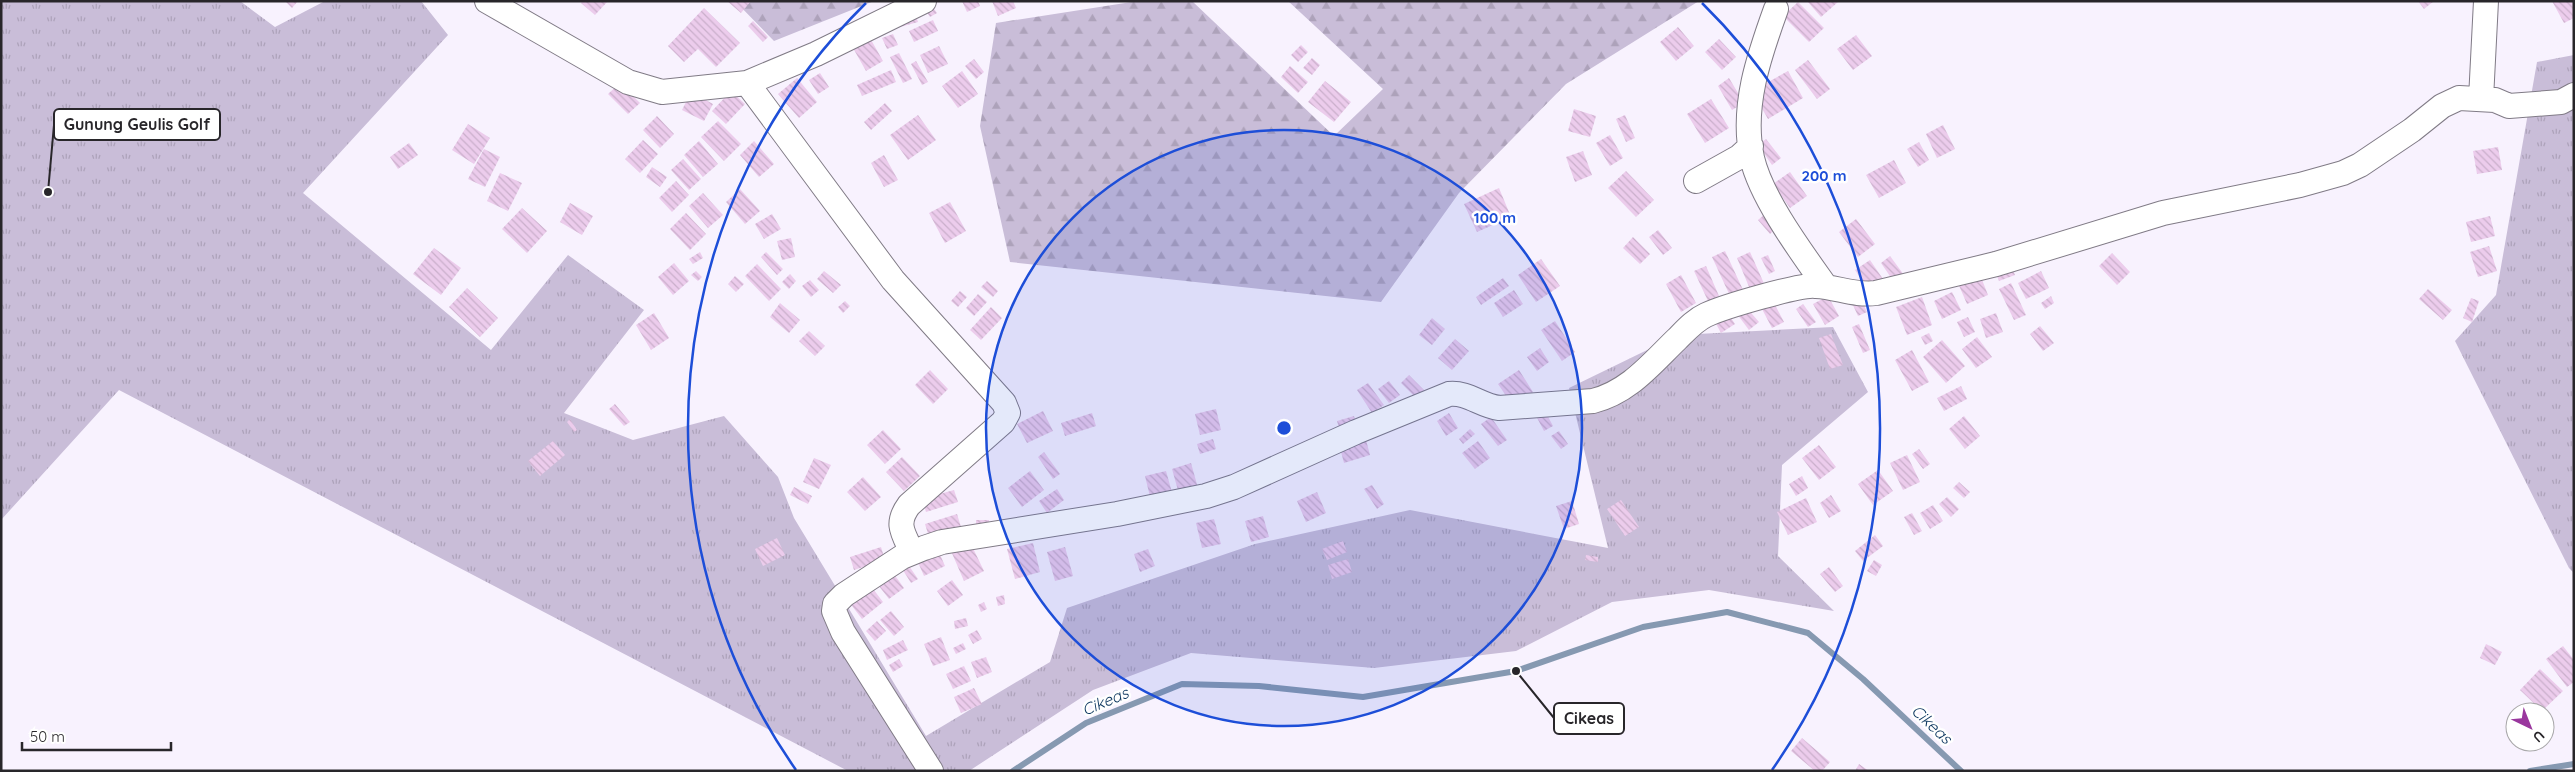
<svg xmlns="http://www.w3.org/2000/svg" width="2575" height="772" font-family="Quicksand,sans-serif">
<defs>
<pattern id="grass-tufts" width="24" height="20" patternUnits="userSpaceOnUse" patternTransform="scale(1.25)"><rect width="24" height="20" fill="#c9bdd8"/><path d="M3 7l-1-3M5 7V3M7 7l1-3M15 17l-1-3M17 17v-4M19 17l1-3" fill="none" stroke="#ada2ba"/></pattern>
<pattern id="forest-firs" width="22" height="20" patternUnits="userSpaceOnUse" patternTransform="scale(1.25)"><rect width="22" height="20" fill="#c9bdd8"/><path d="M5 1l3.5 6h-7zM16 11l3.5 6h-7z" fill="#ada2ba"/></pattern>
<pattern id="building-back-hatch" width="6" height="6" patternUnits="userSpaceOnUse" patternTransform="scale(1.25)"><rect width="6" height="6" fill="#ecccec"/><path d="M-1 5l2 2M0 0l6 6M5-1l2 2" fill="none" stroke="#caafcb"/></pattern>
</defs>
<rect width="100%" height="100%" fill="#f8f2fe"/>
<path fill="url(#grass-tufts)" d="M1,1H240L275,27L325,1H421L448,35L303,193L491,350L568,255L644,310L564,413L633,440L724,416L778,477L794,518L926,736L1050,662L1067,608L1255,544L1410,510L1608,548L1569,388L1678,335L1833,327L1868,392L1782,465L1778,556L1834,611L1709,590L1612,602L1516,651L1374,668L1191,653L1093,690L969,771H848L119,390L1,520Z
M2574,55V573L2569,568L2455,341L2496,295L2537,62Z"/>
<path fill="url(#forest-firs)" d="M735,1H874L774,41Z
M1138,1H1192L1334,136L1383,89L1288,1H1699L1566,84L1459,193L1381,302L1010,262L980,126L996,23Z"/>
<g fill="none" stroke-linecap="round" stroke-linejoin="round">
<path stroke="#8699b1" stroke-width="6" d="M1013,771L1086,723L1182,684L1259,686L1363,697L1516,671L1643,627L1727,612L1808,633L1863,679L1961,771
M2530,771L2574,764"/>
</g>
<path fill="url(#building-back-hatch)" d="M285,1H298L292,8Z
M583,1H608L595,15L581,3Z
M727,1H751L741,13Z
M962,1H978L980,6L967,12Z
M992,1H1013L1016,8L998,16Z
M1807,1H1837L1838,2L1821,17Z
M2418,1H2434L2424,9Z
M2552,1H2574V18L2564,23Z
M1798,2L1824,28L1809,42L1783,16Z
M932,6L937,13L930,17L925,10Z
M704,8L740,43L716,67L698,49L684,62L668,46Z
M914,10L918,22L893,29L890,18Z
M933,20L938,31L914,42L909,31Z
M753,21L768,37L763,42L748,26Z
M1678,27L1694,46L1676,61L1660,42Z
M893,34L898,45L887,49L882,38Z
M1856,35L1872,56L1853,70L1837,49Z
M870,38L883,61L866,71L853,48Z
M1719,39L1736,57L1722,70L1705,52Z
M1301,45L1308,52L1298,62L1291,55Z
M939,46L948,64L928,73L920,55Z
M899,53L912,79L903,83L890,57Z
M1312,58L1320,65L1312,75L1303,68Z
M974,59L984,72L976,79L965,66Z
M1808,60L1830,89L1817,99L1795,70Z
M916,61L928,82L922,85L911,64Z
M1290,66L1308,82L1298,93L1281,77Z
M891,70L896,82L862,96L857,85Z
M962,71L978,94L958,108L942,86Z
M1788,71L1803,98L1768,119L1752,91Z
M820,73L829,87L818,94L809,80Z
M797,78L817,102L799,118L778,94Z
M1729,78L1744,103L1732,110L1718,86Z
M1325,81L1351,102L1334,122L1308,102Z
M620,83L640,103L628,114L608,94Z
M731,91L745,104L726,124L712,111Z
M691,92L713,104L704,121L682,110Z
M1711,99L1729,128L1705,143L1687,114Z
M885,103L892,111L871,130L864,122Z
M1574,109L1596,116L1590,137L1568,131Z
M918,115L936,140L908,160L890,135Z
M1625,115L1635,138L1626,142L1616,119Z
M657,116L674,134L660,148L643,130Z
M718,121L741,144L724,161L701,137Z
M468,124L490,138L474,164L452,150Z
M1943,125L1955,149L1937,158L1926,134Z
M1610,135L1623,158L1610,166L1596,143Z
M1766,139L1781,158L1772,165L1758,145Z
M643,140L658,154L640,173L625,159Z
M699,141L718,164L703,177L684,155Z
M754,141L774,164L759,177L740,155Z
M1919,142L1929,160L1918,167L1907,149Z
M409,143L418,155L398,169L390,157Z
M2498,147L2502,170L2477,174L2473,151Z
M484,149L500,157L485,187L468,179Z
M1583,151L1592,175L1575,182L1566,157Z
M884,155L898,180L884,187L871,163Z
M683,159L701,179L689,190L671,170Z
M1894,160L1906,183L1879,198L1866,175Z
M652,167L667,177L660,187L646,177Z
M1626,171L1654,200L1636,217L1608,188Z
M1790,172L1807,196L1790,208L1773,184Z
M500,173L522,183L508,211L487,201Z
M676,181L689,195L672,212L659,198Z
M1499,188L1511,217L1477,232L1464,204Z
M740,189L760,211L745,224L726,202Z
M703,193L723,215L708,228L689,206Z
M950,202L966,231L945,243L929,213Z
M570,203L593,216L582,235L560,222Z
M522,208L547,231L527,253L502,229Z
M686,213L706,234L690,250L670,229Z
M772,214L781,229L764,239L755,224Z
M1765,214L1776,228L1770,234L1758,220Z
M2490,216L2495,236L2471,242L2466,222Z
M1856,219L1875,244L1858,257L1839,232Z
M1658,230L1672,248L1663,255L1649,237Z
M1633,237L1650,254L1640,264L1623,248Z
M791,238L795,257L782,260L777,241Z
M2489,246L2497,271L2478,277L2470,252Z
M434,248L461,268L441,295L413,274Z
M1725,251L1744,292L1731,298L1712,257Z
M700,252L703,258L693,264L689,259Z
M766,252L783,269L777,275L761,257Z
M1750,252L1766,288L1752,294L1737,258Z
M2112,253L2130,272L2117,285L2099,266Z
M1768,255L1775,271L1769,274L1761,258Z
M1890,256L1904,275L1894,282L1881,263Z
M1541,259L1560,286L1536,302L1518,275Z
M1870,260L1883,279L1868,289L1855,270Z
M674,263L689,281L673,295L658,277Z
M757,264L781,289L769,301L745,276Z
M2011,265L2015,275L1999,281L1995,271Z
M1706,266L1719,296L1708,301L1694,271Z
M696,271L702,277L698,281L691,275Z
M824,271L841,285L833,293L817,279Z
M2041,271L2049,288L2026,299L2018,283Z
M1979,272L1988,295L1967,304L1957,281Z
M790,274L796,281L789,289L782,282Z
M1681,275L1696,303L1681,312L1666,284Z
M735,276L744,284L736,292L728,284Z
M1503,278L1509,286L1481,305L1476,297Z
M810,280L819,290L811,297L802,286Z
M987,281L998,291L993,297L981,287Z
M2011,283L2026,315L2014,320L1999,289Z
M467,288L498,318L480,337L449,307Z
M2428,289L2452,310L2443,320L2419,299Z
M1514,290L1523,304L1503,317L1494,303Z
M960,291L967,297L958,307L951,301Z
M1952,292L1961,310L1942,319L1934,301Z
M978,294L987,302L974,316L966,308Z
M1828,296L1839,316L1825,325L1813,304Z
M2051,296L2054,303L2045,309L2041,303Z
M1922,297L1932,325L1907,335L1896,307Z
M2471,298L2479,301L2472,322L2463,318Z
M1861,299L1867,312L1858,316L1852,303Z
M845,301L850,306L843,313L838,307Z
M780,303L800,320L789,333L770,317Z
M1774,303L1784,322L1772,328L1762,309Z
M1803,304L1816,322L1808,327L1796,309Z
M991,307L1002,318L981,340L970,330Z
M1746,307L1759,322L1749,330L1737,314Z
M1727,312L1735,324L1721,333L1714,320Z
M654,313L669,338L651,350L636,325Z
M1996,313L2003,332L1986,338L1980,319Z
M1968,317L1975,332L1964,337L1957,322Z
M1432,318L1445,329L1432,345L1419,335Z
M1555,321L1575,352L1562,361L1541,330Z
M1859,324L1870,350L1863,353L1852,327Z
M2040,326L2054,343L2043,351L2030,334Z
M809,331L825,346L815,356L799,341Z
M1929,333L1933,341L1925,345L1921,337Z
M1831,334L1843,365L1830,369L1819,338Z
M1977,337L1992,357L1976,368L1962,349Z
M1455,339L1469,351L1452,370L1438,358Z
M1942,340L1965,366L1946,383L1923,357Z
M1540,348L1549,362L1537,371L1527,357Z
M1912,350L1929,382L1912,391L1895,360Z
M930,370L948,389L933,404L915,385Z
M1519,370L1533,392L1513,406L1498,384Z
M1409,375L1429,395L1421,403L1401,383Z
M1389,381L1400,395L1389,403L1378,389Z
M1368,383L1384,405L1372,413L1357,390Z
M1961,386L1967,399L1944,411L1937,398Z
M615,404L630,422L624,426L609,409Z
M1216,409L1221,430L1200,435L1195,414Z
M1544,409L1553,426L1544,431L1535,414Z
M1043,411L1053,431L1027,443L1017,424Z
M1092,413L1096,426L1065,436L1061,423Z
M1449,413L1458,428L1446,436L1437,421Z
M1354,416L1358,430L1341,435L1337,421Z
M1964,416L1980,436L1965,449L1949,429Z
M1491,417L1507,440L1498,446L1481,424Z
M570,419L577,430L574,432L567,422Z
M1470,429L1475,434L1463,444L1459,439Z
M883,430L901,449L885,464L867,445Z
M1559,431L1568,444L1561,449L1551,436Z
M1213,439L1216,449L1200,454L1197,444Z
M1366,440L1370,455L1344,463L1340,448Z
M553,441L565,455L540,476L528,461Z
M1478,441L1490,458L1475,469L1462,453Z
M1819,445L1836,467L1819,480L1802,458Z
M1919,449L1930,464L1923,469L1912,454Z
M1044,452L1060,474L1053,479L1038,457Z
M1907,455L1920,482L1903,490L1890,463Z
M902,457L920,476L904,491L886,472Z
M814,458L831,465L819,489L803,482Z
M1191,463L1198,488L1179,494L1172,469Z
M1878,470L1893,491L1873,505L1858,484Z
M1030,471L1044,490L1022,507L1008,488Z
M1166,471L1173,496L1151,501L1145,476Z
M1802,476L1808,488L1796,496L1789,484Z
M863,477L881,497L865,511L847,492Z
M1959,482L1970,492L1964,498L1953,488Z
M1372,485L1384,504L1377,509L1364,489Z
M794,487L812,496L808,504L790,495Z
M1057,489L1064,500L1047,513L1039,501Z
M954,490L958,502L926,512L922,499Z
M1317,492L1326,513L1306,522L1297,501Z
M1831,495L1841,511L1829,518L1820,503Z
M1947,497L1959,509L1951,517L1939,504Z
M1806,498L1817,522L1788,535L1777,512Z
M1621,500L1639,527L1625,536L1607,509Z
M1572,501L1579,524L1564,529L1556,506Z
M1933,505L1943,521L1930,529L1920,513Z
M1912,513L1922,531L1914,535L1904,517Z
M957,514L961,527L929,537L925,524Z
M1263,516L1269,537L1251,542L1245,521Z
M1214,519L1221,544L1202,548L1196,523Z
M976,520H989V531H976Z
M1875,535L1883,546L1863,561L1855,551Z
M777,538L785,555L763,566L755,549Z
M1343,541L1347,552L1327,560L1322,549Z
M970,542L984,571L964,581L951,551Z
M1033,543L1040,572L1015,579L1007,549Z
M881,547L885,560L854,570L850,557Z
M1065,547L1073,576L1055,581L1047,552Z
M1148,549L1155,566L1140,572L1134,554Z
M938,550L945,566L924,576L917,560Z
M1586,555L1598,557V562L1585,560Z
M1348,559L1352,572L1332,579L1328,565Z
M1874,560L1882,565L1876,576L1867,571Z
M907,563L918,579L911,583L901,567Z
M1829,567L1843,586L1835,592L1820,574Z
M891,570L904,588L889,599L875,581Z
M952,580L963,595L948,606L937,591Z
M870,585L883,602L862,619L849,602Z
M1004,595L1005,604L998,606L996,597Z
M984,602L987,609L981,612L978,605Z
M891,611L904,627L894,636L880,620Z
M966,618L968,626L955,629L954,621Z
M877,621L886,631L875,641L866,631Z
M977,630L982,639L973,644L968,635Z
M941,637L950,660L933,666L924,644Z
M903,640L908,650L887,660L883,650Z
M963,643L966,649L956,654L953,648Z
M2486,644L2502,652L2495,665L2480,658Z
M2563,646L2574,660V682L2567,687L2546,659Z
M986,657L992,672L977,678L971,662Z
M899,659L903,666L893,672L889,665Z
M964,666L971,681L953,689L946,674Z
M2540,669L2563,691L2542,711L2520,690Z
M974,688L982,704L961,713L954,697Z
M1802,738L1830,762L1822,771H1815L1791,751Z
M1859,764L1869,771H1855Z"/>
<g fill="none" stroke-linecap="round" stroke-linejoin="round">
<defs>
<path id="minor" d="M487,1L628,82L662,92L747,83L816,54L924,1
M1776,9C1759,56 1741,107 1752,158C1761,198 1802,253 1826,287
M747,83L893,280L1004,403L1008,413L1003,422L909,505C895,524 903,533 912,552
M2481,99L2486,1
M1696,181L1739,157L1751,146
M931,771L843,632L834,611L835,604L844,595L902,557L924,548L942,542L1117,514L1206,496L1234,487L1356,432L1449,394C1468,392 1481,406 1499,408L1593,401C1629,392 1651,364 1677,339C1686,330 1695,320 1706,315C1723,307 1800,284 1816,286C1837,287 1855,296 1876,293L1996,264L2163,213L2300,185L2343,173L2360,165L2412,130L2442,106L2459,98L2495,100L2509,106L2561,102L2574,95"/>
</defs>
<use href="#minor" stroke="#807b86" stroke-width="26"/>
<use href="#minor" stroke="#fff" stroke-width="24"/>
</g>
<circle cx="1284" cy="428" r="298" fill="#1d4ed8" fill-opacity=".12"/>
<g fill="none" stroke="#1d4ed8" stroke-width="2.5">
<circle cx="1284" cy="428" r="298"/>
<path d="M796 770A596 596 0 0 1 866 3M1702 3A596 596 0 0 1 1772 770"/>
</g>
<g text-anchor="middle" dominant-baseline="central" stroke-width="5" stroke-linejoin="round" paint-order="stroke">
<g font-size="16" font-style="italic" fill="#0b355e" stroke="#fff">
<text transform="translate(1105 701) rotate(-23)">Cikeas</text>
<text transform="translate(1932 724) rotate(43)">Cikeas</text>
</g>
</g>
<circle cx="1284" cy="428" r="8" fill="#1d4ed8" stroke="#fff" stroke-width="2.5"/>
<g font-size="15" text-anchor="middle" font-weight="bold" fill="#1d4ed8" stroke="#fff" stroke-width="5" stroke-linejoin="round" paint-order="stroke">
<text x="1824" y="181">200 m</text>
<text x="1495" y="223">100 m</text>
</g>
<path fill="none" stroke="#28262a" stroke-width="2" d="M48 192L54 125M1516 671L1554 718"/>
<g fill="#28262a" stroke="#fff" stroke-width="2">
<circle cx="48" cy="192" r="5"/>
<circle cx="1516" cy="671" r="5"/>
</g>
<g fill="#fff" stroke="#28262a" stroke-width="2">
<rect x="54" y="109" width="166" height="31" rx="5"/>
<rect x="1554" y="703" width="70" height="31" rx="5"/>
</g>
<g font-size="16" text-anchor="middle" font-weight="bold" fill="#28262a">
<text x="137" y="130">Gunung Geulis Golf</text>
<text x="1589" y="724">Cikeas</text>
</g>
<rect width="2575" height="772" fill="none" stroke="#28262a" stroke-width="5"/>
<g transform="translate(2530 727) rotate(137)"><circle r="24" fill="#ffffff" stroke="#a9a8aa"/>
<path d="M0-4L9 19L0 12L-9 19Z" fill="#9a379e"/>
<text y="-8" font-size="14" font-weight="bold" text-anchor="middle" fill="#28262a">U</text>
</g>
<path d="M22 742v8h149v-8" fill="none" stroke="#28262a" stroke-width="2.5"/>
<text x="30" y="742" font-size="15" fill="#28262a" stroke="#ffffff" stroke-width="4" paint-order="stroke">50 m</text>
</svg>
